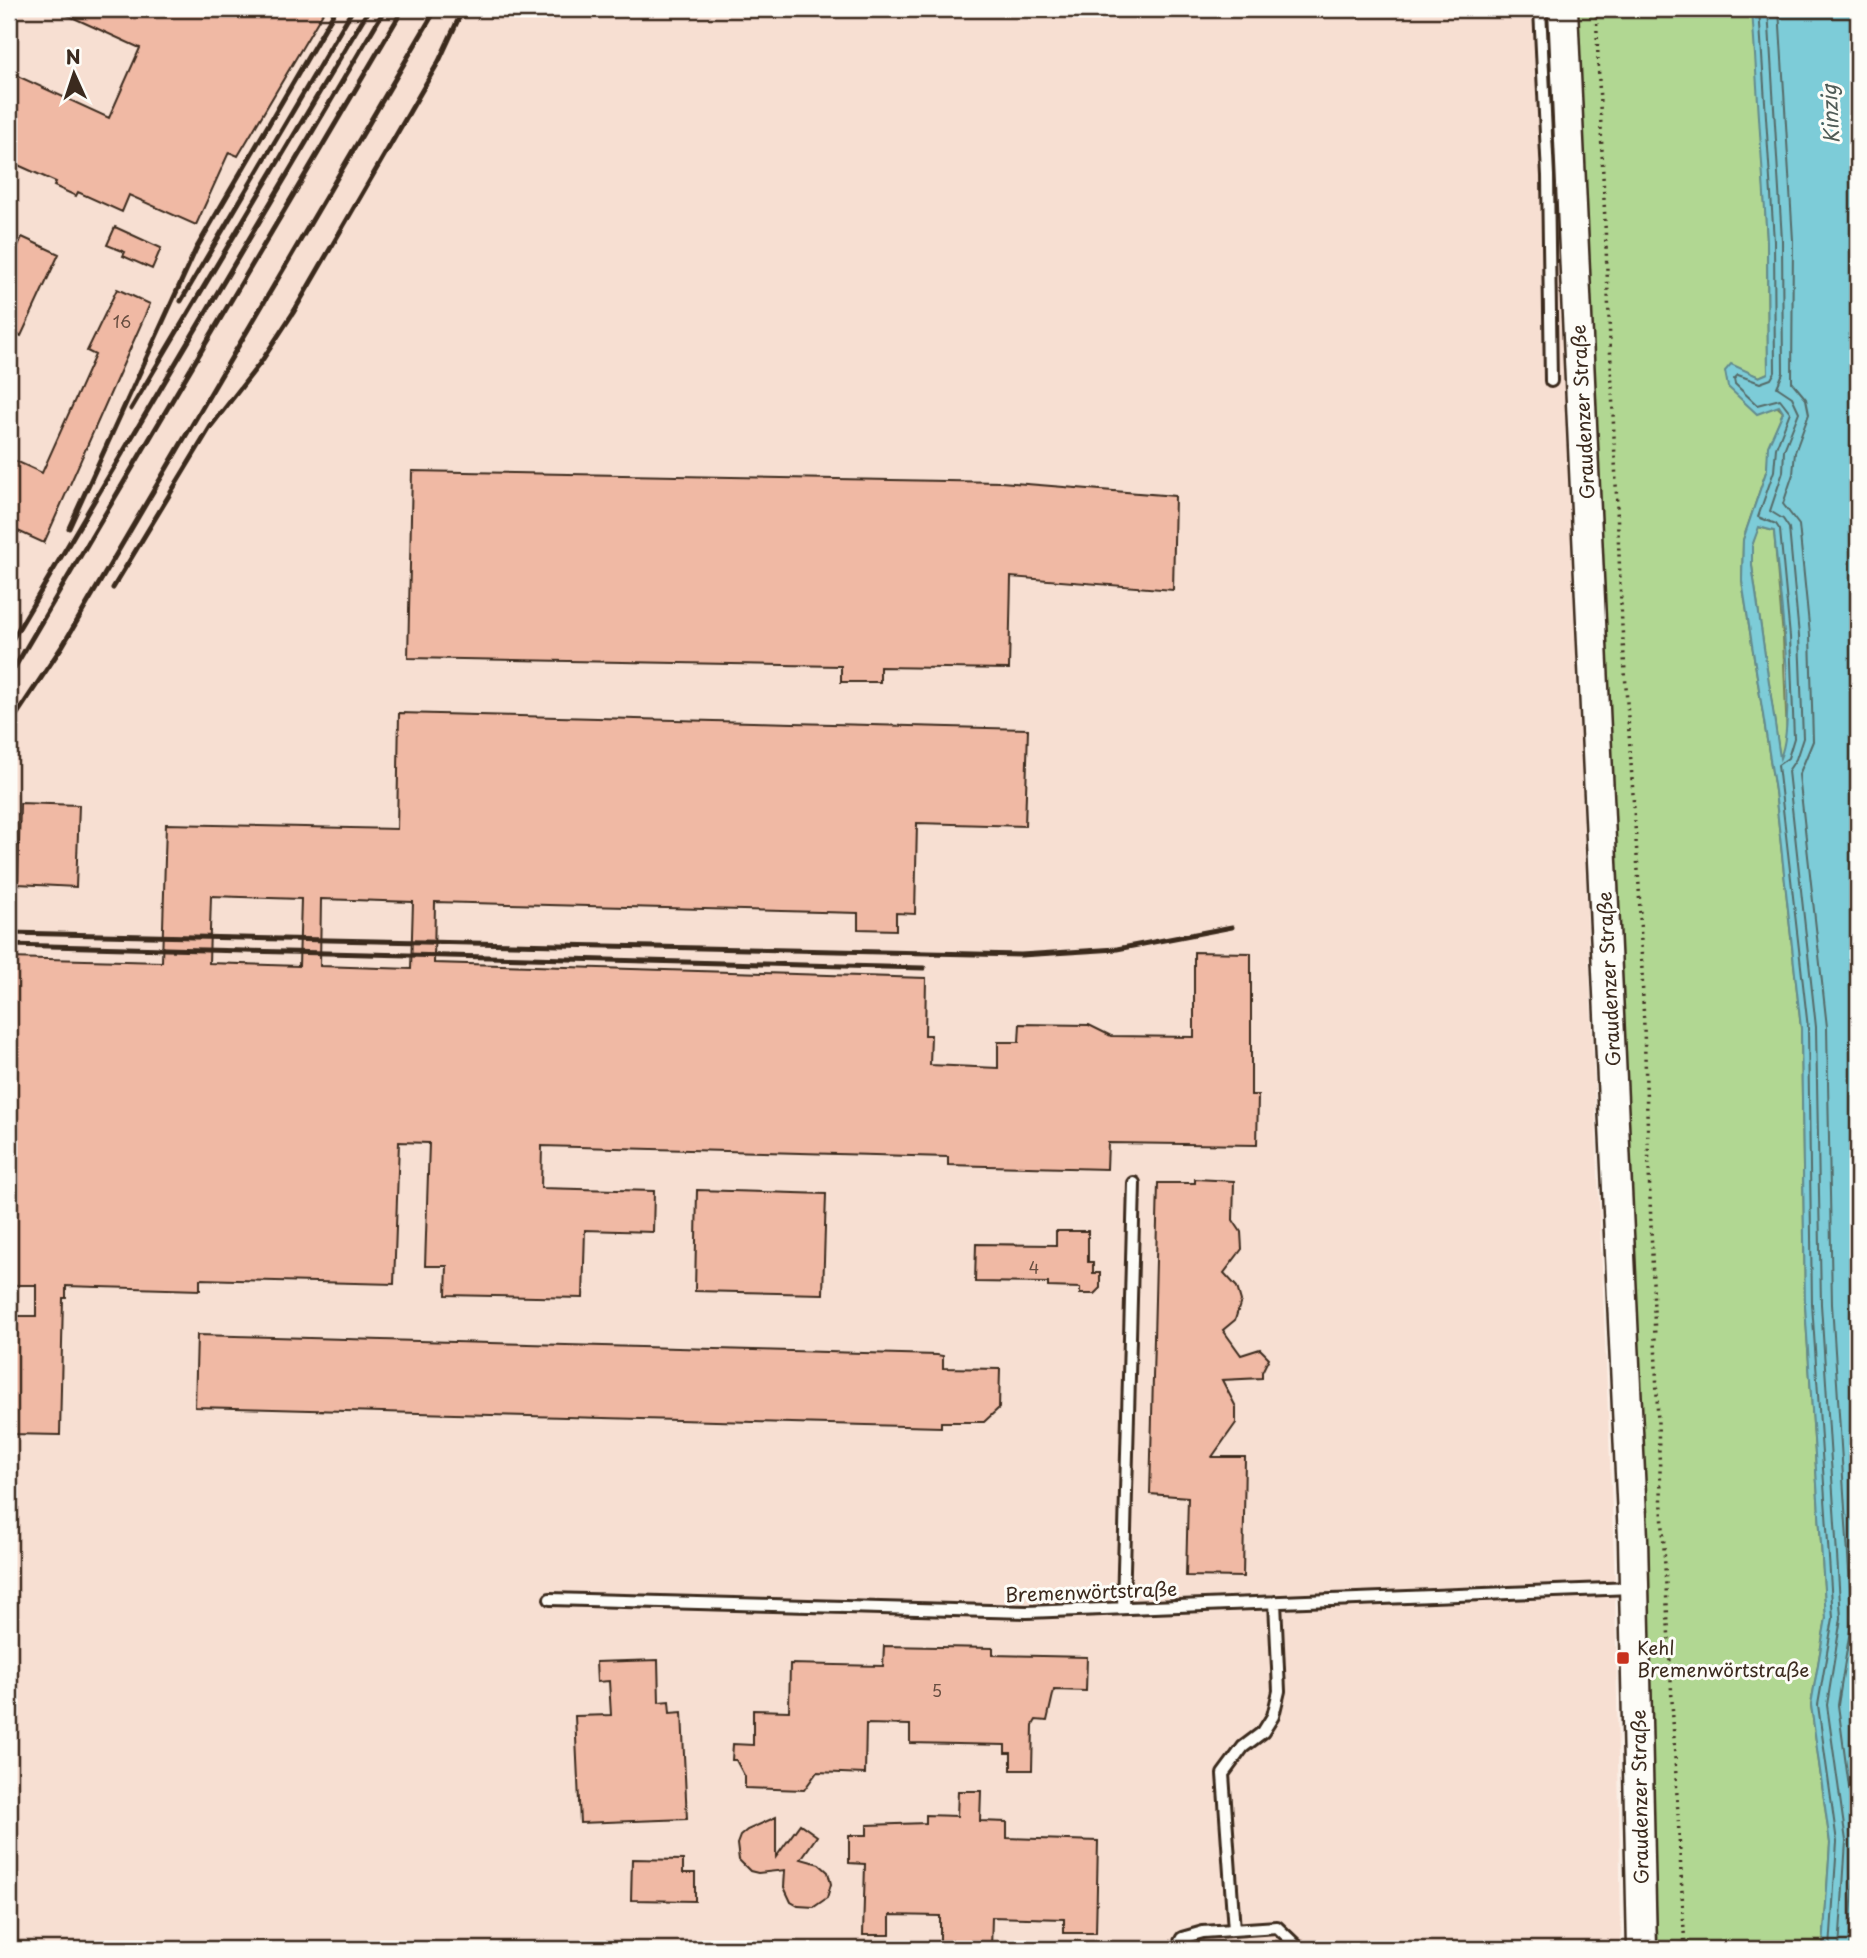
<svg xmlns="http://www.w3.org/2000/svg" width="1867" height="1958" font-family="'Playpen Sans',sans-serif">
<rect width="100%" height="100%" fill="#faefe6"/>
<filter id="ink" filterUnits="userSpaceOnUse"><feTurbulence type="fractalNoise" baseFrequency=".0143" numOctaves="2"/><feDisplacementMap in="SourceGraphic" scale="14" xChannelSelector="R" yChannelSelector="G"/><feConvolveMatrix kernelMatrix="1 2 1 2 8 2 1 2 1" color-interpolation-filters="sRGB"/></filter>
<g filter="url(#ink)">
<path fill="#f7dfd2" d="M9,9H1550L1615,1584L1621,1932L1618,1949H9Z"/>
<path fill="#b1d792" stroke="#768058" stroke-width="2" d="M1574,9H1752L1754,15L1767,241L1768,373L1759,377L1731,365L1783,412L1769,446L1767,469L1743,540L1742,581L1775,791L1801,1028L1805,1305L1826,1618L1811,1705L1830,1843L1823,1949H1658Z
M1758,527L1774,531L1783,637L1787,739L1780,760L1752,566V546Z"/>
<path fill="#7dccd8" stroke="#638b8e" stroke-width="2" fill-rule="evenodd" d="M1752,9H1858V1949H1823L1830,1843L1811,1705L1826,1618L1805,1305L1801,1028L1775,791L1742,581L1743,540L1767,469L1768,446L1783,412L1779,406L1757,414L1728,387L1725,371L1731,364L1759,377L1768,373L1767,241ZM1759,527L1774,531C1778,583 1798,715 1780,758L1752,566V546Z"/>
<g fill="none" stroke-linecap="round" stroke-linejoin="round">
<path stroke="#556b68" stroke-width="2" d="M1759,9L1774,241L1775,372L1771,379L1760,383L1738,375L1734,379L1735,384L1757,405L1780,399L1790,412L1776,448L1774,471L1758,517L1776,524L1780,530L1790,637L1794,738L1788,758L1778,765L1808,1028L1812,1304L1833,1618L1818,1705L1837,1842L1830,1949
M1768,9L1782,240L1783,373L1777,387L1792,397L1799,412L1784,450L1783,472L1770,511L1783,519L1789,528L1799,636L1803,738L1796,759L1788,771L1816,1027L1821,1304L1841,1618L1827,1705L1846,1841L1839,1949
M1779,9L1793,240L1792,382L1806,399L1809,414L1795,452L1793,474L1783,504L1799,525L1810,635L1813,741L1799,775L1827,1027L1832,1304L1852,1618L1838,1705L1856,1840L1849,1949"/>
</g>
<path fill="#f0b9a4" stroke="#3b2a1e" stroke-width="2" fill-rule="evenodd" d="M54,9H325L238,156L229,152L196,225L129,195L122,212L78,192L76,196L54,186L56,182L9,161V72L109,118L140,48Z
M115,227L161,248L152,269L123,256L125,252L107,245Z
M22,237L59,254L21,336L9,331V266Z
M117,289L150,304L44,543L9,527V472L14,460L42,473L95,355L87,351Z
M412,471L1001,482L1175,496L1173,590L1011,577L1009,669L880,667V682H841V666L408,658Z
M399,713L1028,729L1025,826L917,823L915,914L896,913V930L858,929V913L435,902L434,963L926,978L925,1035H931L930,1065L998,1068V1042H1019L1020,1024L1089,1025L1111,1036L1194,1037V952L1251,953V1095H1258L1257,1145L1108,1143L1107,1169L948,1165V1157L542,1146L541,1188L654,1191L653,1232L585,1230L583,1298L446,1295L447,1266H425L429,1143L399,1142L394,1284L200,1279V1290L66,1286V1298H63L60,1435L9,1434V1316H36V1285H9V958L162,962L166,824L397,829ZM211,896L301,899L299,966L209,963ZM321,899L413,902L411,969L320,966Z
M20,803L79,805L76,887L18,884Z
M1195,1179L1234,1181L1233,1220L1241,1232L1242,1249L1224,1273L1237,1287L1241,1301L1235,1320L1223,1330L1241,1355L1260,1349L1269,1358L1262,1372V1378L1222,1380L1236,1407V1423L1212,1457H1245L1243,1577L1186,1576L1188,1497L1150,1494L1158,1183H1195Z
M697,1190L826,1194L823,1294L695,1291Z
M1056,1231H1088V1262H1093V1273H1100V1288L1094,1294H1080V1288L1048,1287V1283L975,1282L976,1244L1056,1245Z
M197,1335L937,1355L943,1356V1368L1000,1369L999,1408L984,1422H941V1427L195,1407Z
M884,1646L993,1648V1655L1087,1657L1086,1691L1054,1690L1047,1721L1036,1720L1033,1725L1032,1770H1011V1753H1005V1745L910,1743V1725L866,1724L865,1774L817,1772L804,1790L745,1788V1777L736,1760H732L733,1744L753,1745V1710L789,1711L790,1664L883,1666Z
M658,1660L659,1702L669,1701L670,1713L682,1712L687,1819L580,1823L575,1716L611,1715L609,1681L597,1682L596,1662Z
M958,1791H981L980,1821L1007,1822V1838L1098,1841L1096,1933H1064V1919L992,1917L991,1949H940V1916L890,1915V1935H863L865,1864L849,1863V1835H867V1825L926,1823V1815L957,1816Z
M776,1817V1857L800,1824L817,1836L801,1859L819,1864L828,1872L831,1884L827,1898L814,1907L798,1906L791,1902L784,1887L785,1870L758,1873L750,1871L739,1860L737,1844L740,1836L747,1830Z
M632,1859L683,1860V1873H695V1901L631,1900Z"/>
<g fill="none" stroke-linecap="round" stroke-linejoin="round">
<defs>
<path id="service" d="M1540,9L1548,176L1551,381
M550,1599L1027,1612L1632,1588
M1123,1608L1134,1183
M1234,1930L1223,1774L1243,1747L1263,1732L1273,1716L1279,1691L1275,1602
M1176,1949L1182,1938L1203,1932L1277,1927L1300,1949"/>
<path id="tertiary" d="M1563,9L1633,1539L1642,1949"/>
</defs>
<use href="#service" stroke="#3b2a1e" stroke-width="16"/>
<use href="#tertiary" stroke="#3b2a1e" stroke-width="33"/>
<path stroke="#3b2a1e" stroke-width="3.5" stroke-dasharray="2 5" stroke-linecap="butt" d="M1596,9L1622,626L1639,886L1659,1452L1685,1949"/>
<use href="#service" stroke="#fdfcf7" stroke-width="10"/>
<use href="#tertiary" stroke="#fdfcf7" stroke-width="28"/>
<path stroke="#3b2a1e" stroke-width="5" d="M181,301L353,9
M131,409L369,9
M69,528L196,249L336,9
M113,588L211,426L261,362L293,313L439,61L463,9
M9,645L385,9
M9,677L403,9
M9,726L63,645L436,9
M9,933L1021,955L1117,949L1232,927
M9,945L924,968"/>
</g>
</g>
<rect fill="#c8321e" stroke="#fdfcf7" stroke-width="2.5" x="1616" y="1651" width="14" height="14" rx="3.5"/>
<g text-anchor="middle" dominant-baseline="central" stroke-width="6" stroke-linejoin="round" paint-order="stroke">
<g font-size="16" fill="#684e40">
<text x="122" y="321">16</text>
<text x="1034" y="1267">4</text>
<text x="937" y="1690">5</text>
</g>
<g font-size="19" fill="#3b2a1e" stroke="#fdfcf7">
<text transform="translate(1582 412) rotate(-93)">Graudenzer Straße</text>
<text transform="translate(1608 979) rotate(-93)">Graudenzer Straße</text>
<text transform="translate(1091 1591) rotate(-2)">Bremenwörtstraße</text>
<text transform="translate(1639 1797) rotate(-91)">Graudenzer Straße</text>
</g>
<g font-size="19" fill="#3b2a1e" stroke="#fdfcf7" text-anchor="start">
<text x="1637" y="1647">Kehl<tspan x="1637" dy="22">Bremenwörtstraße</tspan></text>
</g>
<g font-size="21" font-style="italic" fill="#4f5b56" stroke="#fdfcf7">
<text transform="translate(1829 114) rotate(-93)">Kinzig</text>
</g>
</g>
<rect width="1867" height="1958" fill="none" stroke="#fdfcf7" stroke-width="35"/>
<rect x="18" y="18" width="1832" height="1923" fill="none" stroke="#3b2a1e" stroke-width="2.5" filter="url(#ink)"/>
<g transform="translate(74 74) rotate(357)" stroke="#fdfcf7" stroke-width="5" paint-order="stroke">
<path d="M0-5L12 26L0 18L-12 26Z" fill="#3b2a1e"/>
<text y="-10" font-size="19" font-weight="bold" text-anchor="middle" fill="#3b2a1e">N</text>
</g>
</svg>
